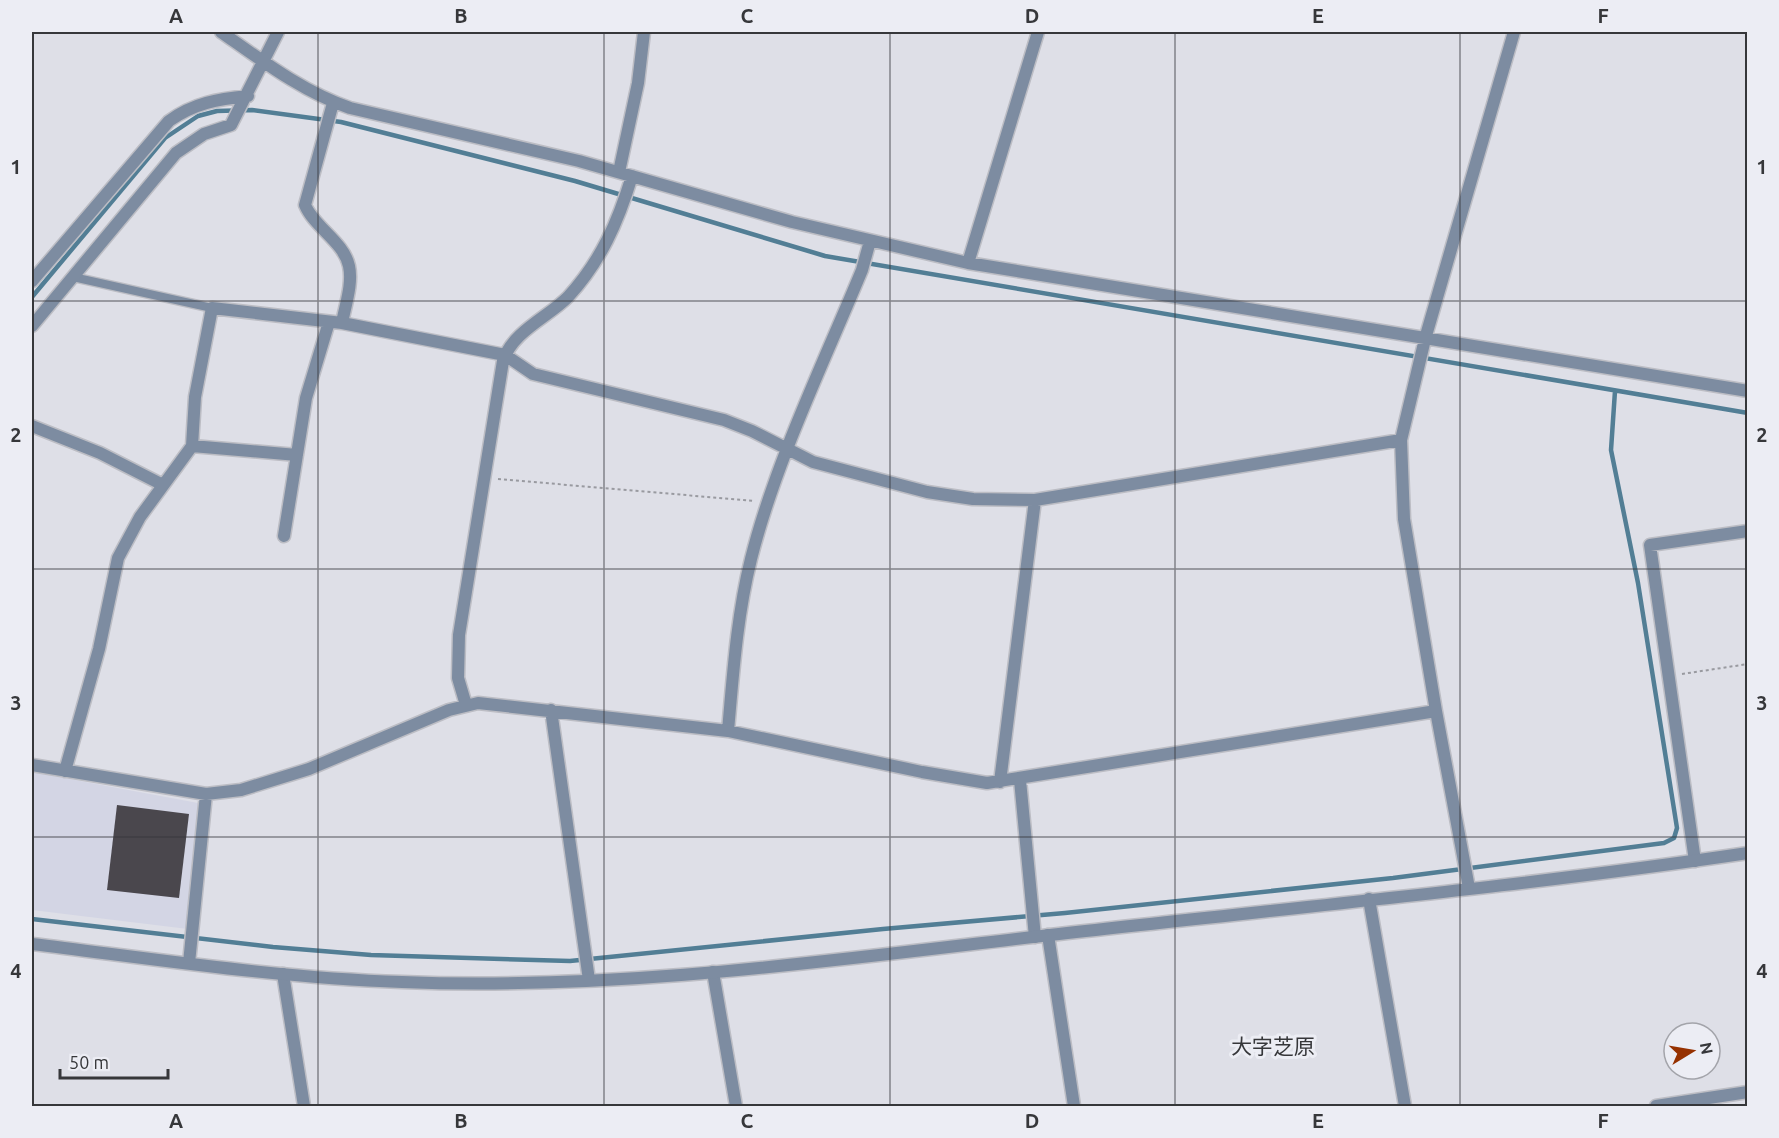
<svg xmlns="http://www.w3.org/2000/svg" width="1779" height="1138" font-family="Ubuntu,'Noto Sans JP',sans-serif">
<rect width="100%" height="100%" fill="#dedfe7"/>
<path fill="#d3d5e4" d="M32,772L198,803L188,929L32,910Z"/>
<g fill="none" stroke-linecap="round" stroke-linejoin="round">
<path stroke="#527e95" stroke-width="4.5" d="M32,297L165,138L198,116L217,111L252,110L341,122L575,181L825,256L1748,413
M32,919L273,947L371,955L570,961L883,929L1065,913L1393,878L1664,843L1674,838L1677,828L1638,583L1611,450L1615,391"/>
</g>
<path fill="#4a474d" d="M117,805L189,814L179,898L107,890Z"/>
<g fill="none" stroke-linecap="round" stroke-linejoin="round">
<defs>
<path id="service" d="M73,277L212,308"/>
<path id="minor" d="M221,32C261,60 303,92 350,108L579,161L792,222L968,263L1748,391
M333,103L305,205C314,227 344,242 349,266C353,284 345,306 342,323
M619,172L638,83L644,32
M968,263L1038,32
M32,281L169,121C194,103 218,99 248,96
M32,326L176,153L204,134L231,125L278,32
M32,426L100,453L163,485
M192,446L195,397L212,308L342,323L505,355L533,374L724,420L752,431L813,462L927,492L973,499L1035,500L1401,440
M284,536L306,398L329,322
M466,705L458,678L459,635L503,361C513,331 547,318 568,297C601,261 618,222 632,176
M551,710L589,980
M728,731C733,674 737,615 751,559C775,463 824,362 862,270L870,241
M32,765L206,794L241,790L309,769L449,710L478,703L728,731L922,772L987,783L1436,711
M65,771L99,649L118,558L140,517L192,446L297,455
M1020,780L1035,937
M1000,782L1035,500
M1695,861L1650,545L1748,531
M1469,888L1436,711L1404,519L1401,440L1425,339L1514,32
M1369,899L1405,1106
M1048,935L1074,1106
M189,963L206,794
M713,972L736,1106
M283,974L304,1106
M1656,1106L1748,1092"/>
<path id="tertiary" d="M32,944C155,959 278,978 402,982C622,991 841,959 1059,934C1288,908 1519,887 1748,853"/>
</defs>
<use href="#service" stroke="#bcbdc4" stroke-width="11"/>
<use href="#minor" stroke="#bcbdc4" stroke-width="15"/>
<use href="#tertiary" stroke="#bcbdc4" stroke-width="15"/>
<path stroke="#999aa0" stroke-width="2" stroke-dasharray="3 3" stroke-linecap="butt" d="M498,479L755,501
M1682,674L1748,664"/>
<use href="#service" stroke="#7d8ca1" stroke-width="8"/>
<use href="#minor" stroke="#7d8ca1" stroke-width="12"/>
<use href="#tertiary" stroke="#7d8ca1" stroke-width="12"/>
</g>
<path fill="none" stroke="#36373a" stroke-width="1.5" stroke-opacity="0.55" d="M318,32V1106M604,32V1106M890,32V1106M1175,32V1106M1460,32V1106M32,301H1748M32,569H1748M32,837H1748"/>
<g text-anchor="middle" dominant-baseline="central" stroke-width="6" stroke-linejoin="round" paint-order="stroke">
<g font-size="21" fill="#36373a" stroke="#ecedf4">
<text x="1273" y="1046">大字芝原</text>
</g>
</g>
<rect width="1779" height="1138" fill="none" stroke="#ecedf4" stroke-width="66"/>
<g transform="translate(1692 1051) rotate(79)"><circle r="28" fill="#ecedf4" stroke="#a3a4aa" stroke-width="1.5"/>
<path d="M0-4.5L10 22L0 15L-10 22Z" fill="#963100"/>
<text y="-9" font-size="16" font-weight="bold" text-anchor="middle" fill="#36373a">N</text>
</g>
<path d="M60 1069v9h108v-9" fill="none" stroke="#36373a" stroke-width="3"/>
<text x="69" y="1069" font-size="18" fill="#36373a" stroke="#ecedf4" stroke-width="4.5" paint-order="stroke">50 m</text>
<rect x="33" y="33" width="1713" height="1072" fill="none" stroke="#36373a" stroke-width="2"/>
<g font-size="20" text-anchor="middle" font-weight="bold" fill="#36373a">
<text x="176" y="23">A</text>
<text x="461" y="23">B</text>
<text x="747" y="23">C</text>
<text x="1032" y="23">D</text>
<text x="1318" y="23">E</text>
<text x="1603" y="23">F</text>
<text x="16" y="174">1</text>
<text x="1762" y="174">1</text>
<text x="16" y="442">2</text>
<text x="1762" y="442">2</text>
<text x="16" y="710">3</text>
<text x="1762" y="710">3</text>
<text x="16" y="978">4</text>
<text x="1762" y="978">4</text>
<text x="176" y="1128">A</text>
<text x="461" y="1128">B</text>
<text x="747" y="1128">C</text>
<text x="1032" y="1128">D</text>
<text x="1318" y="1128">E</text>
<text x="1603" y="1128">F</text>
</g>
</svg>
